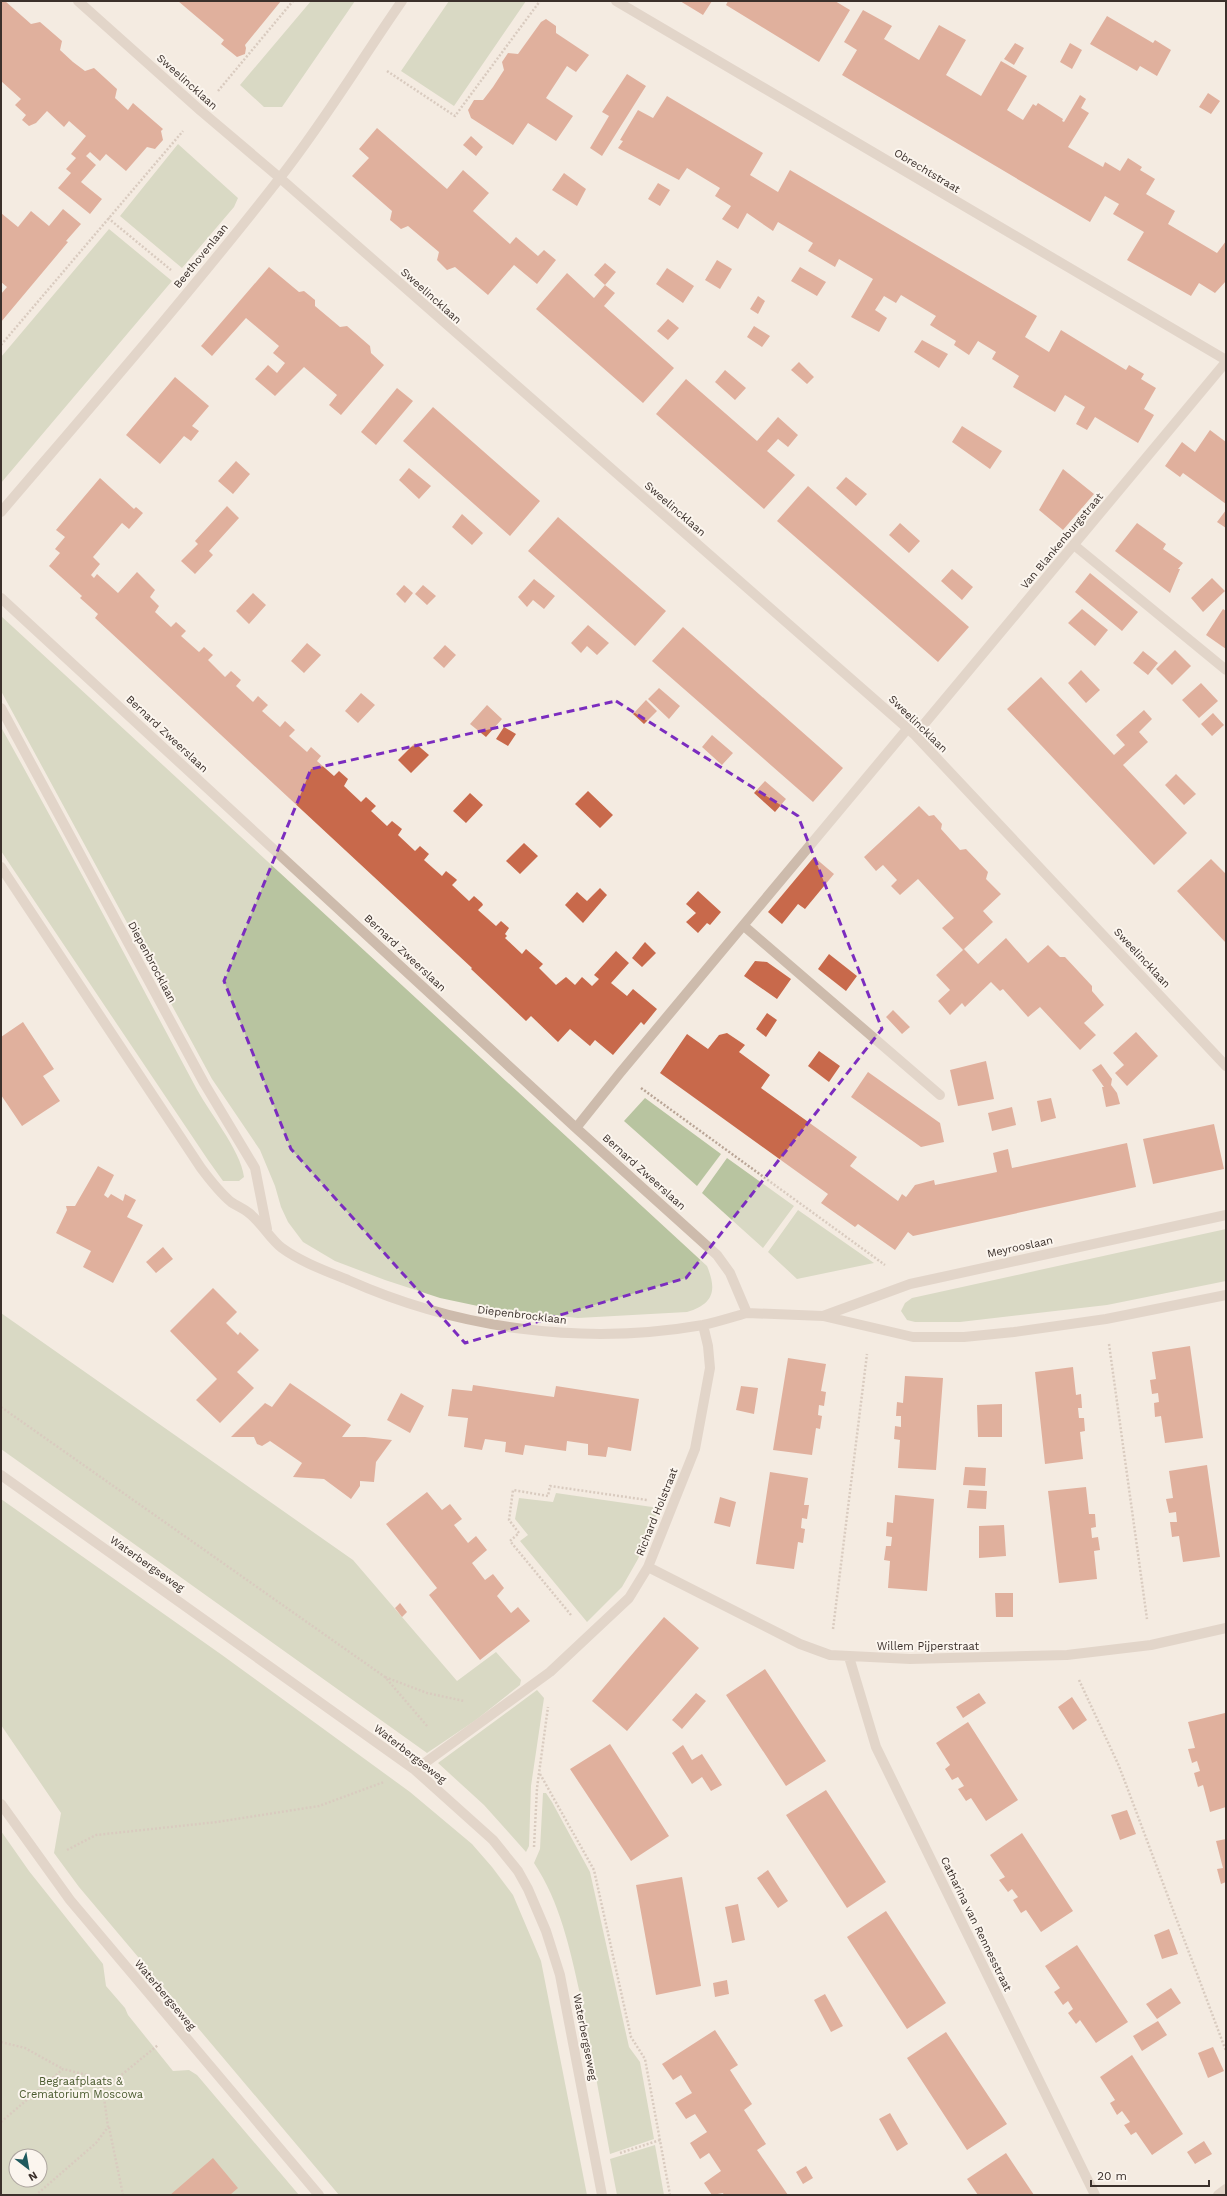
<svg xmlns="http://www.w3.org/2000/svg" width="1227" height="2196" font-family="'Work Sans',sans-serif">
<rect width="100%" height="100%" fill="#f4ebe1"/>
<path fill="#b8c4a0" fill-rule="evenodd" d="M311,1H355L282,107H264L240,85Z
M449,1H526L454,106L401,71Z
M178,144L238,198L234,207L182,268L120,216Z
M109,229L172,281L1,483V357Z
M1,616L707,1266C717,1290 714,1304 687,1312L578,1318L492,1309L440,1298L385,1280L335,1261L303,1242L288,1222L281,1207L275,1186L260,1150L212,1079L1,691Z
M1,727C67,845 130,965 194,1084C207,1110 241,1150 244,1177L239,1181H223L208,1160L1,851Z
M645,1098L721,1154L697,1186L624,1121Z
M727,1158L794,1206L763,1248L702,1193Z
M798,1210L874,1263L797,1279L768,1252Z
M1226,1229V1281L1107,1305L960,1322H915L907,1320L901,1311L905,1303L912,1298Z
M1,1313L353,1560L457,1681L496,1652L521,1680L520,1685L476,1720L427,1753L1,1449Z
M556,1493L659,1508L638,1559L622,1587L587,1622L520,1541L528,1535L515,1519L519,1498L553,1502Z
M1,1499L222,1655L410,1792L472,1844L492,1867L513,1895L541,1961L587,2195H339L79,1887L54,1853L61,1813L1,1725Z
M537,1690L544,1698L531,1786L529,1846L526,1852L484,1805L438,1763Z
M543,1793H546L552,1802L590,1872L629,2047L640,2062L654,2139L610,2154C600,2101 591,2047 580,1994C570,1949 560,1902 534,1863L540,1849Z
M1,1831L29,1871L103,1964L106,1986L125,2008L128,2015L173,2071L189,2070L197,2075L299,2195H1ZM16,2156H40V2180H16Z
M655,2145L664,2195H617L610,2159Z"/>
<path fill="#c8694b" d="M1,1H5L31,24L40,22L62,41L60,50L73,62L85,71L94,68L117,89L115,98L128,110L133,103L163,129L161,131L163,140L155,149L147,147L126,171L106,154L100,161L90,152L86,156L96,165L81,182L102,199L90,214L58,188L71,173L66,169L76,158L71,154L86,136L69,121L64,127L47,111L36,123L29,126L22,120L26,115L15,105L21,99L1,81Z
M178,1H281L245,45L246,48L245,54L237,57L221,44L224,40Z
M680,1H712L703,15Z
M728,1H835L850,10L819,62L726,5Z
M863,10L892,26L884,39L919,60L939,25L966,40L946,75L981,96L1001,61L1027,76L1007,110L1023,120L1033,104L1036,106L1038,103L1063,119L1062,121L1064,122L1080,95L1086,99L1081,108L1089,113L1068,147L1103,167L1105,162L1120,171L1128,158L1142,167L1140,170L1155,179L1146,194L1175,211L1168,224L1217,253L1226,241V281L1215,293L1199,283L1191,296L1127,260L1144,232L1113,214L1119,204L1105,196L1090,222L842,75L857,50L844,42Z
M1107,16L1153,43L1155,40L1171,50L1157,76L1140,66L1137,71L1090,44Z
M546,19L556,26V33L589,55L576,72L567,66L546,98L573,116L556,141L528,123L513,145L471,118L468,110L474,100H483L493,87L504,70L502,62L508,53L518,54L541,22Z
M1015,43L1024,48L1014,65L1004,59Z
M1070,43L1082,50L1072,69L1060,62Z
M627,74L646,86L602,156L590,148L609,116L602,112Z
M1208,93L1220,101L1211,114L1199,107Z
M667,96L763,153L750,175L778,192L790,170L1037,316L1025,337L1049,352L1061,330L1126,370L1129,365L1144,374L1141,379L1156,388L1144,409L1154,415L1138,443L1095,417L1087,430L1076,424L1085,407L1065,395L1055,412L1013,387L1019,376L992,359L996,352L978,341L969,355L954,345L956,341L930,325L936,316L901,295L896,303L884,296L875,310L887,318L879,332L851,317L873,279L839,259L835,267L808,251L813,243L778,222L773,231L747,213L738,229L722,219L731,206L715,196L720,188L687,168L679,180L618,148L623,141L620,140L638,110L653,118Z
M377,128L447,189L463,170L489,193L473,211L510,244L516,237L538,256L544,250L556,260L537,284L514,265L488,295L455,267L447,270L437,260L439,252L408,226L401,229L390,220L392,211L352,176L369,158L359,149Z
M471,136L483,147L476,156L463,145Z
M564,173L586,189L577,206L552,190Z
M658,183L670,190L660,206L648,199Z
M63,209L81,224L66,241L68,242L1,322V294L7,287L1,282V213L18,227L31,211L49,226Z
M717,260L732,269L720,289L705,280Z
M605,263L616,272L605,285L594,275Z
M269,267L299,292L304,291L315,300V306L340,327L347,326L370,346L371,353L384,365L341,415L329,405L337,395L304,367L275,396L255,379L268,365L277,373L285,363L273,353L279,346L246,318L212,356L201,346Z
M800,267L826,282L817,296L791,281Z
M667,268L694,286L683,303L656,284Z
M567,273L594,298L605,285L615,293L604,306L674,368L643,403L536,309Z
M758,296L765,301L758,314L750,309Z
M668,319L679,328L668,340L657,331Z
M754,326L770,336L762,347L747,337Z
M922,340L948,354L939,368L914,352Z
M799,362L814,377L807,384L791,370Z
M725,370L746,388L735,400L715,382Z
M175,377L209,406L192,426L199,431L191,441L184,436L160,464L126,435Z
M686,379L757,441L778,417L798,435L788,447L778,439L767,451L795,475L764,509L656,414Z
M397,388L413,401L376,445L361,432Z
M433,407L540,501L510,536L403,441Z
M962,426L1002,451L990,469L952,442Z
M1210,430L1226,442V504L1183,473L1180,477L1165,466L1182,442L1195,452Z
M236,461L250,474L233,494L218,481Z
M409,468L431,486L419,499L399,480Z
M1063,469L1094,494L1063,530L1039,510Z
M846,477L867,494L856,506L836,488Z
M100,478L134,509L136,507L143,513L129,529L122,523L93,557L100,564L91,575L94,578L97,574L118,593L137,572L155,590L150,597L159,606L155,612L171,627L176,622L186,631L181,636L199,652L204,647L213,655L208,660L225,677L231,671L241,680L236,686L253,702L258,696L268,705L262,711L280,727L285,721L295,730L289,736L307,752L311,747L321,756L317,761L334,776L339,771L348,779L344,786L361,802L366,797L376,806L371,811L387,826L392,821L402,829L398,835L415,851L420,846L429,854L424,860L442,876L446,871L456,879L457,880L452,885L469,901L474,896L482,903L483,905L478,910L496,926L501,921L509,928L505,934L507,936L505,938L522,954L526,949L543,964L539,968L556,985L566,977L575,985L582,977L592,986L599,979L594,975L616,951L629,963L611,983L627,996L633,989L657,1009L644,1025L641,1022L613,1055L595,1040L590,1046L570,1029L558,1042L531,1016L526,1021L471,969L472,968L95,618L98,614L80,598L82,596L49,566L60,553L55,549L65,537L56,530Z
M808,486L969,627L938,662L777,521Z
M227,506L239,518L209,551L213,555L195,574L181,561L198,544L195,541Z
M1226,510V528L1217,522Z
M462,514L483,533L472,545L452,527Z
M558,517L666,611L635,646L528,551Z
M900,523L920,541L909,553L889,535Z
M1137,523L1166,544L1163,549L1183,563L1178,569H1180L1170,593L1115,551Z
M952,569L973,587L962,600L941,581Z
M1090,573L1138,612L1122,631L1075,592Z
M1212,578L1225,591L1203,612L1191,598Z
M534,579L555,596L544,609L533,600L527,607L518,597Z
M404,585L413,593L405,603L396,594Z
M423,585L436,596L427,605L415,594Z
M253,593L266,605L249,624L236,611Z
M1082,609L1108,630L1095,646L1068,623Z
M1223,609L1226,611V649L1206,635Z
M588,625L609,643L597,655L587,646L581,653L571,643Z
M683,627L843,768L813,802L652,661Z
M307,643L321,655L304,673L291,661Z
M445,645L456,655L444,668L433,658Z
M1175,650L1191,666L1172,685L1156,669Z
M1143,651L1158,663L1148,675L1133,663Z
M1081,670L1100,690L1086,703L1068,683Z
M1041,677L1114,755L1125,745L1116,735L1144,710L1152,719L1139,732L1148,742L1123,765L1187,833L1154,865L1007,709Z
M1201,683L1218,701L1199,718L1182,700Z
M659,688L680,706L669,719L648,699Z
M361,693L375,705L358,723L345,711Z
M646,700L657,711L644,724L633,714Z
M487,705L502,719L486,737L470,724Z
M1213,713L1224,725L1212,736L1201,724Z
M504,727L516,734L508,746L496,739Z
M712,735L733,753L722,765L702,747Z
M415,743L429,755L411,773L398,760Z
M1176,774L1196,794L1184,805L1165,785Z
M765,781L786,799L775,812L754,793Z
M588,791L613,815L600,828L575,804Z
M470,793L483,805L466,823L453,811Z
M919,806L929,816L934,815L942,824L941,829L960,850L966,849L988,872L986,879L1001,894L983,911L993,922L964,949L978,964L1006,938L1028,963L1048,945L1060,957H1065L1092,986V991L1104,1005L1084,1023L1096,1035L1080,1050L1040,1007L1028,1017L1003,989L1000,991L991,982L965,1007L962,1003L950,1015L938,1001L950,990L936,975L963,950L942,928L954,918L918,879L900,895L891,886L897,880L883,865L876,871L864,857Z
M524,843L538,856L520,874L506,861Z
M814,857L834,874L805,909L798,904L782,924L768,912Z
M1211,859L1226,874V943L1177,891Z
M600,888L607,895L583,923L565,905L577,892L587,901Z
M698,891L721,912L710,925L707,923L698,933L686,922L696,913L686,904Z
M645,942L656,953L642,967L632,958Z
M829,954L857,976L846,991L818,969Z
M755,961L767,962L791,979L777,999L744,976Z
M893,1010L910,1027L902,1034L886,1017Z
M767,1013L777,1020L766,1037L756,1029Z
M23,1022L54,1069L43,1076L60,1101L22,1126L1,1095V1037Z
M1136,1032L1158,1056L1127,1086L1115,1073L1124,1065L1113,1053Z
M727,1033L745,1045L739,1052L770,1075L761,1088L857,1157L850,1166L898,1201L902,1194L906,1197L915,1185L934,1180L935,1185L997,1172L993,1153L1008,1149L1012,1168L1127,1143L1136,1187L913,1236L908,1232L895,1250L858,1224L855,1227L821,1203L828,1194L660,1073L687,1034L708,1049L719,1035Z
M819,1051L840,1066L829,1082L808,1066Z
M986,1061L994,1099L958,1106L950,1070Z
M1101,1064L1112,1079L1111,1085L1117,1093L1120,1104L1106,1107L1102,1087H1104L1092,1070Z
M868,1072L940,1123L944,1142L921,1147L851,1097Z
M1051,1098L1056,1118L1041,1122L1037,1101Z
M1012,1107L1016,1125L992,1131L988,1113Z
M1214,1124L1224,1169L1153,1184L1143,1139Z
M98,1166L114,1175L104,1195L108,1198L111,1194L123,1201L125,1194L136,1200L127,1217L143,1225L113,1283L83,1267L91,1251L56,1233L67,1210L66,1206H75Z
M163,1247L173,1259L156,1273L146,1262Z
M213,1288L237,1312L226,1323L238,1335L240,1332L259,1350L237,1372L254,1388L220,1423L196,1400L217,1379L170,1331Z
M1190,1346L1203,1438L1165,1443L1161,1416L1155,1417L1154,1403L1159,1402L1158,1393L1152,1394L1150,1380L1156,1379L1152,1352Z
M788,1358L826,1364L821,1391L826,1392L824,1406L819,1405L818,1415L822,1416L820,1429L816,1428L812,1455L773,1450Z
M1073,1367L1076,1395L1081,1394L1082,1408H1078L1079,1418H1084L1085,1431L1080,1432L1083,1459L1045,1464L1035,1372Z
M905,1376L943,1378L936,1470L898,1468L900,1440L894,1439L895,1426L901,1427V1416H896L897,1402L903,1403Z
M290,1383L351,1425L342,1437H365L392,1440L376,1462L374,1482L360,1481V1486L351,1499L324,1479L293,1477L302,1463L270,1441L262,1446L257,1444L254,1437H231L265,1403L272,1407Z
M473,1385L554,1397L556,1386L639,1399L631,1451L608,1447L606,1457L588,1455V1444L567,1441L566,1451L525,1445L523,1455L505,1452L506,1442L485,1439L482,1450L464,1447L468,1418L448,1416L452,1389L472,1391Z
M741,1386L758,1388L754,1414L736,1410Z
M401,1393L424,1406L410,1433L387,1420Z
M1002,1404V1437H978L977,1405Z
M1207,1465L1220,1557L1183,1562L1179,1536L1172,1537L1170,1522H1177L1176,1512L1169,1513L1166,1499L1173,1498L1169,1471Z
M965,1467L986,1468L985,1486L963,1485Z
M770,1472L808,1478L804,1505H809L807,1519L802,1518L801,1528L805,1529L803,1543L798,1542L794,1569L756,1564Z
M1086,1487L1089,1514H1095L1096,1527L1091,1528L1092,1538L1098,1537L1100,1550L1094,1551L1097,1579L1059,1583L1048,1491Z
M969,1490L987,1491L986,1509L967,1508Z
M427,1492L442,1510L450,1504L462,1519L454,1525L468,1543L476,1536L487,1550L472,1563L485,1580L493,1574L504,1588L497,1596L511,1613L518,1607L530,1621L480,1660L429,1595L437,1588L386,1524Z
M895,1495L934,1499L927,1591L888,1588L890,1561L884,1560L886,1546H891L892,1537L886,1536L887,1522L893,1523Z
M720,1497L736,1502L730,1527L714,1523Z
M1004,1525L1006,1556L979,1558V1526Z
M995,1593H1013V1617H996Z
M400,1603L407,1612L402,1617L395,1608Z
M664,1617L699,1648L627,1731L592,1701Z
M765,1669L826,1761L786,1786L726,1695Z
M696,1693L706,1701L682,1729L672,1720Z
M979,1693L986,1703L963,1718L956,1707Z
M1072,1697L1087,1720L1073,1730L1058,1707Z
M1225,1713L1226,1807L1210,1812L1203,1785L1198,1787L1194,1773L1200,1771L1197,1761L1192,1763L1188,1749L1195,1748L1188,1722Z
M968,1722L1018,1800L986,1821L971,1798L966,1801L958,1789L964,1786L958,1777L952,1780L945,1769L950,1765L936,1743Z
M610,1744L669,1836L631,1861L570,1769Z
M683,1745L692,1760L702,1754L722,1785L711,1791L702,1777L692,1784L672,1753Z
M826,1790L886,1882L847,1908L786,1815Z
M1127,1810L1136,1834L1120,1840L1111,1815Z
M1022,1833L1073,1911L1041,1932L1026,1910L1021,1913L1013,1900L1018,1897L1012,1889L1008,1892L999,1880L1005,1877L990,1855Z
M1226,1839V1882L1221,1884L1217,1869L1223,1868L1216,1841Z
M768,1870L788,1901L778,1908L757,1878Z
M682,1877L701,1986L656,1995L636,1885Z
M738,1904L745,1940L732,1943L725,1907Z
M886,1911L946,2003L907,2029L847,1937Z
M1169,1929L1178,1954L1162,1959L1154,1935Z
M1077,1945L1128,2022L1096,2043L1080,2020L1076,2024L1068,2013L1073,2009L1068,2001L1063,2005L1054,1992L1060,1988L1045,1966Z
M727,1980L729,1994L715,1997L713,1983Z
M1171,1988L1181,2003L1157,2019L1146,2004Z
M825,1994L843,2026L831,2032L814,2000Z
M1158,2021L1167,2035L1142,2051L1133,2036Z
M715,2030L738,2065L730,2070L752,2104L744,2110L766,2144L757,2150L788,2195H724L723,2193L712,2195L704,2183L721,2171L709,2153L700,2159L690,2143L707,2132L695,2114L686,2119L675,2103L692,2093L681,2075L673,2080L662,2064Z
M946,2032L1007,2124L967,2150L907,2058Z
M1213,2047L1224,2071L1208,2078L1198,2053Z
M1132,2055L1183,2134L1152,2155L1136,2132L1131,2135L1124,2125L1130,2122L1122,2111L1117,2115L1110,2103L1115,2100L1100,2077Z
M890,2113L908,2144L897,2151L879,2119Z
M1204,2141L1212,2154L1195,2164L1187,2152Z
M1006,2153L1034,2195H978L967,2179Z
M213,2158L238,2188L230,2195H170Z
M806,2166L813,2178L803,2184L796,2172Z"/>
<g fill="none" stroke-linecap="round" stroke-linejoin="round">
<path stroke="#b9a596" stroke-width="2.5" stroke-dasharray="2 2" stroke-linecap="butt" d="M387,71L455,116L540,1
M218,91L293,1
M108,218L171,270
M1,345L183,131
M641,1088L885,1265
M1109,1344L1147,1619
M1,1407L385,1677L428,1727
M571,1615L510,1541L519,1533L509,1520L513,1490L548,1496L550,1486L647,1500
M833,1629L867,1354
M385,1677L427,1693L464,1701
M1079,1680L1119,1766L1226,2051
M540,1774L594,1870L631,2037L645,2059L670,2195
M534,1847L537,1788L548,1707
M67,1850L96,1835L217,1822L319,1806L384,1782
M1,2042L25,2048L63,2069
M103,2090L158,2045
M1,2122L63,2069L87,2075L103,2090L108,2127L96,2143L36,2195
M109,2127L123,2195
M620,2153L660,2140"/>
<path stroke="#cdbbac" stroke-width="10" d="M78,1L201,111L280,178L915,735L1226,1066
M616,1L1226,360
M1,512C95,402 190,293 279,179C324,122 361,60 402,1
M1074,545L1226,670
M1,598L576,1128L717,1255L730,1273L747,1313L823,1316L913,1337H964L1014,1332L1106,1319L1226,1295
M1,708L204,1083L255,1168L267,1229
M915,735L1226,362
M1,867L201,1168C210,1180 219,1192 231,1202C237,1206 244,1209 249,1213C262,1223 270,1239 282,1248C301,1262 326,1271 348,1280C458,1329 583,1346 703,1325C717,1322 732,1317 747,1313
M744,926L940,1095
M576,1128L620,1073L908,728
M823,1316L910,1284L1226,1215
M1,1475L415,1770L493,1840L518,1871L528,1889L546,1931L560,1975L602,2195
M648,1567L800,1644L830,1655L910,1659L1067,1655L1151,1645L1226,1628
M849,1657L876,1747L1095,2195
M415,1770L550,1672L629,1598L648,1567L695,1449L710,1368L708,1346L703,1325
M1,1804L70,1900L319,2195
M1218,2195L1226,2189"/>
</g>
<path d="M0 0H1227V2196H0ZM616,701L798,816L882,1029L686,1278L465,1343L291,1149L224,981L311,769Z" fill="#f4ebe1" fill-opacity=".55" fill-rule="evenodd"/>
<path fill="none" stroke="#7b2cbf" stroke-width="3" stroke-dasharray="8 5" stroke-linejoin="round" d="M616,701L798,816L882,1029L686,1278L465,1343L291,1149L224,981L311,769Z"/>
<g text-anchor="middle" dominant-baseline="central" stroke-width="4" stroke-linejoin="round" paint-order="stroke">
<g font-size="11" fill="#3b302b" stroke="#fbf5ee">
<text transform="translate(187 82) rotate(42)">Sweelincklaan</text>
<text transform="translate(927 171) rotate(31)">Obrechtstraat</text>
<text transform="translate(201 256) rotate(-51)">Beethovenlaan</text>
<text transform="translate(431 296) rotate(42)">Sweelincklaan</text>
<text transform="translate(675 509) rotate(41)">Sweelincklaan</text>
<text transform="translate(1062 541) rotate(-50)">Van Blankenburgstraat</text>
<text transform="translate(918 724) rotate(44)">Sweelincklaan</text>
<text transform="translate(167 734) rotate(43)">Bernard Zweerslaan</text>
<text transform="translate(405 953) rotate(43)">Bernard Zweerslaan</text>
<text transform="translate(1142 958) rotate(47)">Sweelincklaan</text>
<text transform="translate(152 962) rotate(62)">Diepenbrocklaan</text>
<text transform="translate(644 1172) rotate(42)">Bernard Zweerslaan</text>
<text transform="translate(1020 1247) rotate(-12)">Meyrooslaan</text>
<text transform="translate(522 1315) rotate(7)">Diepenbrocklaan</text>
<text transform="translate(657 1512) rotate(-68)">Richard Holstraat</text>
<text transform="translate(147 1564) rotate(35)">Waterbergseweg</text>
<text x="928" y="1646">Willem Pijperstraat</text>
<text transform="translate(410 1754) rotate(38)">Waterbergseweg</text>
<text transform="translate(976 1924) rotate(64)">Catharina van Rennesstraat</text>
<text transform="translate(165 1995) rotate(50)">Waterbergseweg</text>
<text transform="translate(585 2037) rotate(79)">Waterbergseweg</text>
</g>
<g font-size="11" fill="#4a5a2e" stroke="#fbf5ee">
<text x="81" y="2081">Begraafplaats &amp;<tspan x="81" dy="13">Crematorium Moscowa</tspan></text>
</g>
</g>
<rect width="1227" height="2196" fill="none" stroke="#3b302b" stroke-width="4"/>
<g transform="translate(28 2168) rotate(149)"><circle r="19" fill="#fbf5ee" stroke="#aea6a0"/>
<path d="M0-3L7 15L0 10L-7 15Z" fill="#1f5a5e"/>
<text y="-6" font-size="11" font-weight="bold" text-anchor="middle" fill="#3b302b">N</text>
</g>
<path d="M1091 2180v6h118v-6" fill="none" stroke="#3b302b" stroke-width="2"/>
<text x="1097" y="2180" font-size="12" fill="#3b302b" stroke="#fbf5ee" stroke-width="3" paint-order="stroke">20 m</text>
</svg>
